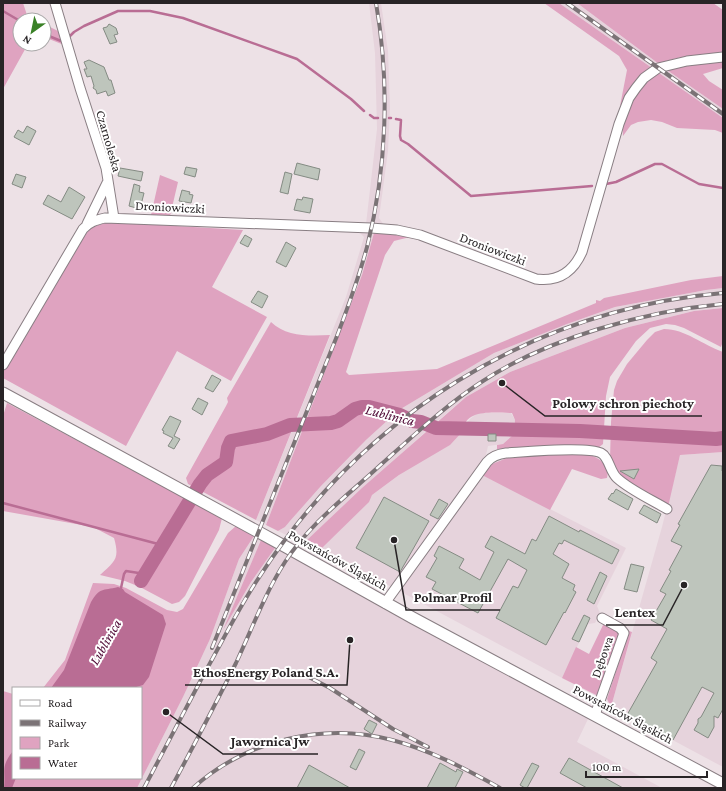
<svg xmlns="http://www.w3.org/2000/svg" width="726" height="791" font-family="'Crimson Pro',serif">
<rect width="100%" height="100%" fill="#ede1e6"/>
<path fill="#e6d3dc" d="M369,3H381L388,51L390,108L388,151L379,218L384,225L366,224L377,129L375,53Z
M559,3H577L659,64L652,68Z
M667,70L723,109V118L659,73Z
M360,233H374L362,275L266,525L256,520L346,297L364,237Z
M723,288V308L694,311L625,328L510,372L466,397L434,424L307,540V545L278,531L285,527L290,521L321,486L366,440L399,410L494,353L567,324L615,307L706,290Z
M478,413H511L515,420L514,434L503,444L488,446L485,459L476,471L626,548L597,606L600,613L595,623L588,624L562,678L321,549L368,502L372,495L464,427L470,419Z
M723,452V767L611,707L662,527L680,455Z
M254,536L261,540L225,626L251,582L275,548L588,719L577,742L662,788H137L183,697L210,639L239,559Z"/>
<path fill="#dfa3c0" d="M3,3H23L27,15L36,20H20V44H28L3,89Z
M544,3H559L652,68C635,80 630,89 620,106L627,70L619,56Z
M577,3H713L723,10V53C703,55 678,55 659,64Z
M44,24L60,32L64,45L44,37Z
M723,61V68L703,74L709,81L723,90V109L667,70L683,65Z
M659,73L723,118V133L715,130L677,128L662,122L651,120L638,122L631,125L623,136C621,111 639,85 659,73Z
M160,175L178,182L170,216L151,215Z
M110,222L243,230L212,287L267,317L231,381L177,351L126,446L3,378V371L89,229L98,225Z
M374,233L388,234L410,237L394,241L385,255L346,372L349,375L437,369L596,303V300L600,301L604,298L691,280L723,276V288L706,290L615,307L567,324L494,353L399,410L366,440L321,486L290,521L285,527L278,531L266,525L362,275Z
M723,308V341L721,347L684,328L675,325L666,324L650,328L636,341L610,377L606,396L603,444L598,448L497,449V445L503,444L514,434L515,420L512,413C495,413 465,408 463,431L450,445L399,475L372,495L369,502L321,549L307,545V540L362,488L466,397L510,372L625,328L694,311Z
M271,322C286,337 310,336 330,335L256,520L188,484L186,478L226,406L228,402L227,398Z
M664,329C685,329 703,345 723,352V452L680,455L668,507L626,481L618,473L610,459L611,422L614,390L617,381L627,364L647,340L655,332Z
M7,403L222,518L219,530L185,596L179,602L172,604L140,587L125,581L100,575C115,561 120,559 114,538L93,527L3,511V416Z
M580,452C593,455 611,461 607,478L601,479L572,469L550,510L482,475L492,464L514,455Z
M236,526L254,536L239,559L210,639L183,697L137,788H3V691L13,694V778H141V688H43L65,660L93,583L114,584L126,588L167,610L177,612L183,609L228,533Z
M261,540L275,548L251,582L223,630Z
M604,623L617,629L620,636L598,696L562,678L576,647L589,654Z
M629,631L632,632L611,707L607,699Z"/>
<path fill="#b96d94" d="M118,587L123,589L125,592L163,615L166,624L149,677L143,685L133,688H51L64,670L91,602C100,587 102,591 118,587Z
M13,751V778H16L12,788H4C6,771 0,767 13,751Z"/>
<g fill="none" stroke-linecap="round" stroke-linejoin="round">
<path stroke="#b96d94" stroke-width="2.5" d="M3,11L20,21
M44,34L61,41
M68,38L74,32L84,26L118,11H150L183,18L297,59L351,99L364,111
M370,115L374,118H378
M389,118H391
M396,119L401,120L400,136L401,140L408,144L471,196L592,186
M606,184L616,182L655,164H662L699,184L723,188
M3,503L162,545
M121,588L124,574L126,571L145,574"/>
<path stroke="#b96d94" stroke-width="14" d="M141,581L200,484L207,475L226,462L228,448L231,441L267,434L290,425L331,423L338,421L355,409L362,407H369L400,415L412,421L421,422L436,428L580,431L716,439L723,438"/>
</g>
<path fill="#bec5bc" stroke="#848b83" d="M109,24L116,28L118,34L114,35L117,42L110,44L103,28L107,27Z
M89,60L104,67L109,80H111L115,93L108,96L106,91L97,94L96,90L93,88L94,86L91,76L87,77L84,69H87L84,62Z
M27,126L36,131L29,145L14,137L18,130L23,133Z
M297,163L320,169L318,180L294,174Z
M186,167L197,169L195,177L184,174Z
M120,168L143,172L141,181L118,176Z
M285,172L292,174L288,194L280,192Z
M16,174L26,177L22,188L12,184Z
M134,184L140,186L139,192L144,193L140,209L129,206Z
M69,187L85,197L72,219L43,204L48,195L61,202Z
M182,190L190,192L189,194L193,195L191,203L179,201Z
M303,197L313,199L310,213L294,210L297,199L302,200Z
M245,235L252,239L248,247L240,243Z
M286,242L296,248L286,267L276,262Z
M258,291L268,296L262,308L251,302Z
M212,375L221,380L213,392L205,388Z
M198,398L208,403L202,415L192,409Z
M170,416L181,421L174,436L180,439L174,449L168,446L173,438L163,433L164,431L162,430Z
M488,434H496V441H488Z
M711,465L722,466V471L723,472V709L718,718L714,716V727L708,738L694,730L698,723V719L701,717L714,693L702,687L673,740L627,715L657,662L651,658L667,629L651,620L666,594L660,591L671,571L669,570L682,546L671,541L680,525L678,524Z
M639,469L634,479L620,471Z
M616,489L633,499L628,510L608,499L612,493L613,494Z
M384,497L429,521L400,572L356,548Z
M439,499L448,504L438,519L430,515Z
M644,505L661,514L657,523L639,513Z
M549,516L579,532L580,530L619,550L612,564L564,540L562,544L559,543L553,554L569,564L562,578L575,585L573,590L576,592L565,613L564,612L546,645L496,618L513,586L518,588L527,570L508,559L478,613L432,589L436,582L426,577L437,558L434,556L439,546L464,559L459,568L480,580L494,552L485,547L491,536L525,554L532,539L536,541Z
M631,564L644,567L637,592L624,589Z
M600,572L607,576L594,604L587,600Z
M584,615L590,618L579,642L572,639Z
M369,720L377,724L372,734L364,729Z
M359,749L365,752L356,770L350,767Z
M569,758L623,788H587L560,773Z
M440,763L456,772L457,769L463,772L455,788H427Z
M532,763L539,766L527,788H525L520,785Z
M309,765L350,788H297Z"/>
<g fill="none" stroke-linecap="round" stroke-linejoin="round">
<defs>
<path id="minor" d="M55,3L80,88L106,168L114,218
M87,224L107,183
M3,365L83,229C89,222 96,220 105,218L371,228L397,230L420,235L536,279C558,282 573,272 582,252L619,124L629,98L636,88L644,78L658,68L687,61L723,57
M385,603L487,462C492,456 498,454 506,453C524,452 587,446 601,453C609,457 610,472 617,478C630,490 652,500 667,509
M595,715L624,633L620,628L602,618"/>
<path id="major" d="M3,393L286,547L413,618L723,784"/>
</defs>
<use href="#minor" stroke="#897e83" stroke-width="11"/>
<use href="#major" stroke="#897e83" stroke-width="13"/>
<use href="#minor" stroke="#fff" stroke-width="9"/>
<use href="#major" stroke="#fff" stroke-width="11"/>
<defs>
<path id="rail" d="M567,3L723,114
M212,648L337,336C348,307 359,277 367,247C387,168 390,83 376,3
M299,672L330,688L393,729L428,747
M144,788C164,750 184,712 204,674C222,642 238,609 258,579C362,416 530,310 723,293
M171,788C193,747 215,705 236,663C252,629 265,593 285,562C309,525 343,499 375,470C410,439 444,406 483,381C548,338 646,311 723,304
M193,788C246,740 323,722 392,740C430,750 466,769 500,788"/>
</defs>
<use href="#rail" stroke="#7b7376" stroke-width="4"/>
<use href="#rail" stroke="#fff" stroke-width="2.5" stroke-dasharray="8" stroke-linecap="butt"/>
</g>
<g text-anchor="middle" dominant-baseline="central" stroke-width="4" stroke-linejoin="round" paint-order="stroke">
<g font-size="13" fill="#282426" stroke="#fff">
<text transform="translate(109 141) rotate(74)">Czarnoleska</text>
<text transform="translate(170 207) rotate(3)">Droniowiczki</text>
<text transform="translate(493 249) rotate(21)">Droniowiczki</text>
<text transform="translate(338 560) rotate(29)">Powstańców Śląskich</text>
<text transform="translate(602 657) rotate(-71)">Dębowa</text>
<text transform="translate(623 714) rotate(28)">Powstańców Śląskich</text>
</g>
<g font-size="14" font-style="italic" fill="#4e0834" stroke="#fff">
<text transform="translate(390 415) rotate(14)">Lublinica</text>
<text transform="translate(105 642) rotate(-60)">Lublinica</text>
</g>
</g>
<path fill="none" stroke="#282426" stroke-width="1.5" d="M502 383L545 416H702M394 540L406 610H500M684 585L663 625H606M350 640L347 685H185M166 712L223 754H318"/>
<g fill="#282426" stroke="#fff" stroke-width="1.5">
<circle cx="502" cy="383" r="4"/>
<circle cx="394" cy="540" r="4"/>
<circle cx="684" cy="585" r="4"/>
<circle cx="350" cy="640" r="4"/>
<circle cx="166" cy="712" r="4"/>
</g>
<g font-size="14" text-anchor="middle" font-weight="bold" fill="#282426" stroke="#fff" stroke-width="4" stroke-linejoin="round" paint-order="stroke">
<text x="623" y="408">Polowy schron piechoty</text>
<text x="453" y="602">Polmar Profil</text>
<text x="635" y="617">Lentex</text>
<text x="266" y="677">EthosEnergy Poland S.A.</text>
<text x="270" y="746">Jawornica Jw</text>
</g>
<rect width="726" height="791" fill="none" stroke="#282426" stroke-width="8"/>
<rect x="12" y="687" width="130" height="92" fill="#ffffff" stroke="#a9a7a8"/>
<rect x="20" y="700" width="20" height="6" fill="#ffffff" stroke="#a9a7a8"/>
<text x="48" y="707" font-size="12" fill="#282426">Road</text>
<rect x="20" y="720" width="20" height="6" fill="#7b7376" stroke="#a9a7a8"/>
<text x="48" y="727" font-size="12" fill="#282426">Railway</text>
<rect x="20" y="737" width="20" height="12" fill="#dfa3c0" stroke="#a9a7a8"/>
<text x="48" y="747" font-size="12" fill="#282426">Park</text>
<rect x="20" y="757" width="20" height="12" fill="#b96d94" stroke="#a9a7a8"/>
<text x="48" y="767" font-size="12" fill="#282426">Water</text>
<g transform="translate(32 32) rotate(213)"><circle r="19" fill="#ffffff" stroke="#a9a7a8"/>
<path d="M0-3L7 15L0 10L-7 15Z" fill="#3a8127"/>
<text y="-6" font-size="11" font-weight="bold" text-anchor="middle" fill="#282426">N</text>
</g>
<path d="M586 771v6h121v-6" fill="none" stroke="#282426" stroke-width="2"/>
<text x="592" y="771" font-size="12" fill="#282426" stroke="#ffffff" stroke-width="3" paint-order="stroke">100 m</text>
</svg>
